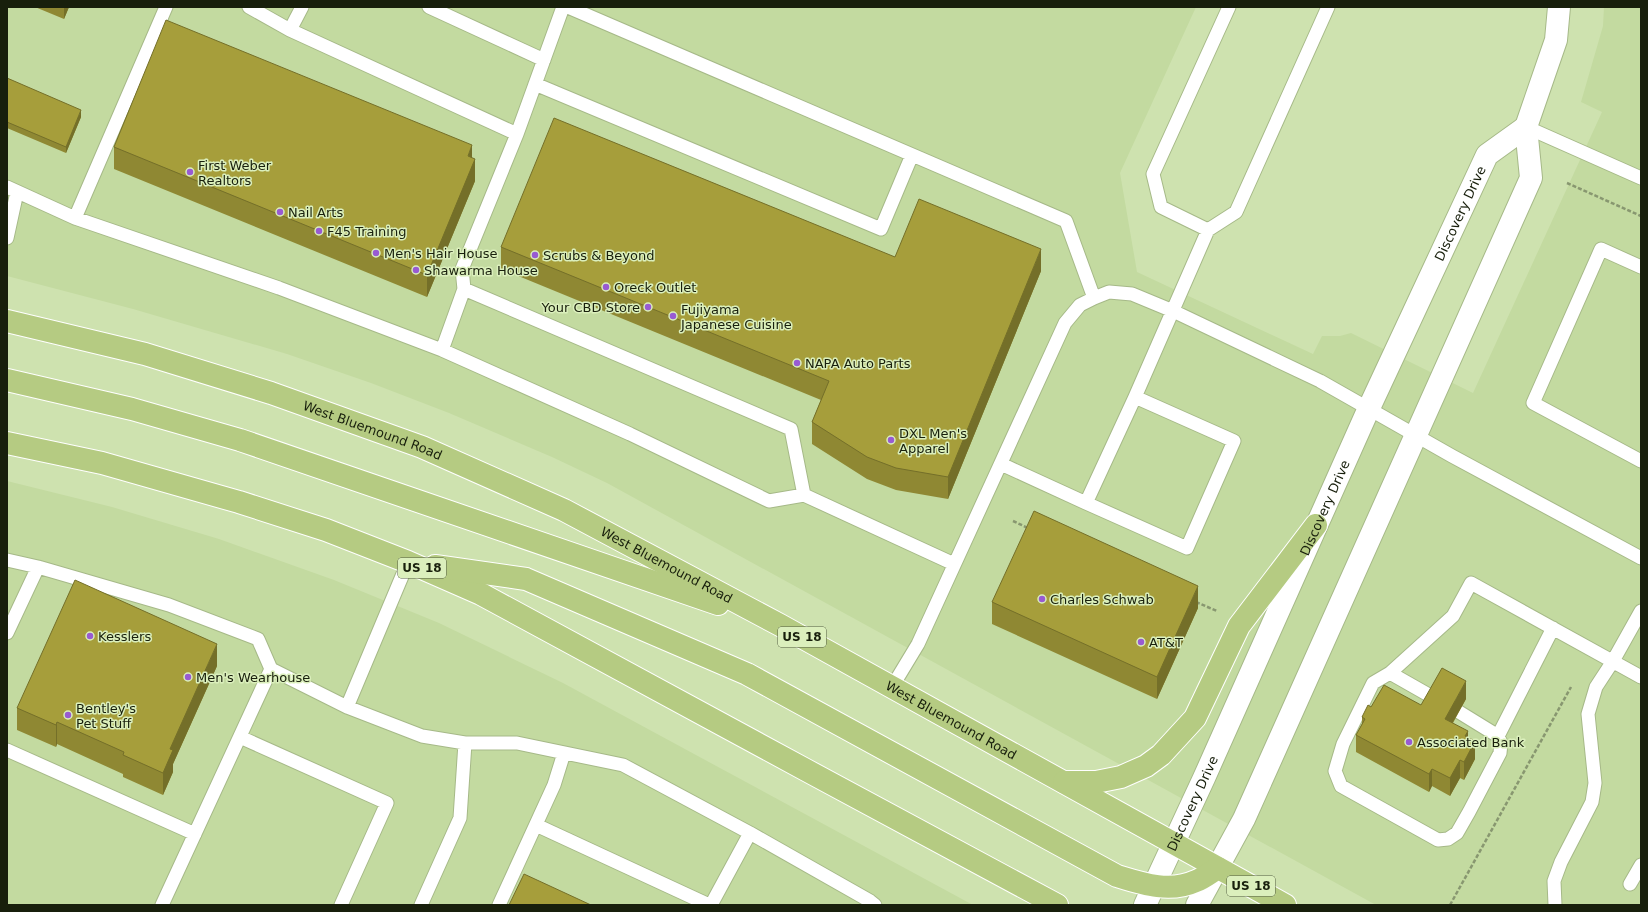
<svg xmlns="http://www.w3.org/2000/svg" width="1648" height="912" font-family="'DejaVu Sans',sans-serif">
<rect width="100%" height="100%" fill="#cee2af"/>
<path fill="#c3daa0" d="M7,7H1196L1120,173L1137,272L1313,354L1322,336H1340L1351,333L1473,393L1602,112L1581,102L1603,26L1604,7H1641V905H1376L607,483L552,457L449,413L371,383L287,354L133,309L7,276Z
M7,481L112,507L219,539L334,580L439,623L563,683L973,905H7Z"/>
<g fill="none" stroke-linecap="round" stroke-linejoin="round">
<defs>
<path id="lane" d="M249,7L290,30L517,134
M429,7L544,60
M563,7L517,134L462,269L464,289L791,429L804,495
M568,7L1066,221L1094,298
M290,30L302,7
M535,84L881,229L912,155
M1526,127L1641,178
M7,187L75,218L279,288L442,350L630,434L769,501L804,495L954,564
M75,218L166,7
M1208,230L1161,207L1153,174L1229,7
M7,238L17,192
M1641,267L1601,249L1533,403L1641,461
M442,350L464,289
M1001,464L1086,503L1135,397L1208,230L1236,212L1328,7
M1086,503L1187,548L1234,441L1135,397
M7,560L38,567L169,605L258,639L271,669L347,707L422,736L465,743H517L623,765L750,833L870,901L875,905
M7,633L38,567
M1390,673L1453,616L1471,583L1641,677
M892,687L918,644L1065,323L1080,305L1094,298L1109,292L1132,294L1173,311L1320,381L1452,456L1641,558
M1434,698L1390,673L1373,683L1343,744L1335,771L1341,786L1438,840L1448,839L1457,833L1469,812L1500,753L1501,743L1498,736L1459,712
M347,707L408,562
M1498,736L1553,628
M240,737L387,803L341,905
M7,750L195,834
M536,825L709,905
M1630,884L1641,865
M162,905L271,669
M421,905L460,818L465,743
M499,905L554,785L564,753
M711,905L750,833
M1555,905L1554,881L1561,862L1592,802L1595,783L1588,714L1596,687L1613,661L1641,611"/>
<g id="street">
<path id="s1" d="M1145,905L1204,778L1369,408L1487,155L1526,127"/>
<path d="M1197,905L1244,819L1531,178L1526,127L1556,40L1559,7"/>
</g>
<g id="primary">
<path id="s2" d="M7,321L145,354L271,393L422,447L564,510L780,625L1285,905"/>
<path d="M7,380L132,409L240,440L718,604"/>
<path d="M7,443L102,463L239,502L326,530L408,562L481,594L806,770L1057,905"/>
<path d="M435,566L526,579L747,674L1117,876C1143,884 1170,893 1196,881C1204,878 1211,872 1218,868"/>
<path d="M1064,782H1096L1121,777L1146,766L1161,755L1195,718L1239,626L1316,525"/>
</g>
</defs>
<use href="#lane" stroke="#a6b988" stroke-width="15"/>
<use href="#street" stroke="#a6b988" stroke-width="24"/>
<use href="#primary" stroke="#fff" stroke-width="24"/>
<path stroke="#889770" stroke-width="2.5" stroke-dasharray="4 2" stroke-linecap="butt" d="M1567,183L1641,216
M1013,521L1028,528
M1196,602L1217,611
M1450,905L1571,687"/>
<use href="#lane" stroke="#fff" stroke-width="13"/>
<use href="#street" stroke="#fff" stroke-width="22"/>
<use href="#primary" stroke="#b5cb82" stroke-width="22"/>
</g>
<path fill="#8f8833" d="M35,7H69L64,19Z
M7,78L81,117L66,153L7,128Z
M114,147L472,158L475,181L427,297L114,169Z
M501,247L895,257L1041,271L948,499L896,490L867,479L812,444V422L821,400L501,269Z
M992,602L1198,608L1157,699L992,624Z
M217,666L173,764V772L163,795L123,777V774L57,744L56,747L17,730V708Z
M1466,699L1453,723L1468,738L1475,759L1464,780L1460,778L1450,796L1432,786L1429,792L1356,752V735L1362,724V717L1371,707L1421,705Z"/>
<path fill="#746f29" d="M64,7H69L64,19Z
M81,110V117L66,153V147Z
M472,145V165L475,159V181L427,297V275L468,156Z
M1041,249V271L948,499V477Z
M1198,586V608L1157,699V677Z
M217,644V666L173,764V772L163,795V773L170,749Z
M1466,681V699L1445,736V719Z
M57,722V744L56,747V725Z
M1468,731V748L1465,736Z
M1475,741V759L1464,780V762Z
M1460,760V778L1450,796V778Z
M1432,769V786L1429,792V774Z"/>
<path fill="#a69e3b" stroke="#746f29" d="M166,20L472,145L468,156L475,159L427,275L114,147Z
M7,78L81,110L66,147L7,122Z
M554,118L895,257L919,199L1041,249L948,477L896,468L867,457L812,422L829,381L501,247Z
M1034,511L1198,586L1157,677L992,602Z
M75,580L217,644L170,749L173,750L163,773L123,755L124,752L57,722L56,725L17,708Z
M1442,668L1466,681L1445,719L1468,731L1465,736L1475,741L1464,762L1460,760L1450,778L1432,769L1429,774L1356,735L1365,719L1362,717L1368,705L1371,707L1384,685L1421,705Z
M524,874L591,905H509Z"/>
<g fill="#985bd2" stroke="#dbefbc" stroke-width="1.5">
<circle cx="190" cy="172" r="4"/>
<circle cx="280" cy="212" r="4"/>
<circle cx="319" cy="231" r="4"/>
<circle cx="376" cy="253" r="4"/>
<circle cx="535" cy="255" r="4"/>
<circle cx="416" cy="270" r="4"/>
<circle cx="606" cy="287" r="4"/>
<circle cx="648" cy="307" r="4"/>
<circle cx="673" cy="316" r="4"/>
<circle cx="797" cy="363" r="4"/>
<circle cx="891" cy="440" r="4"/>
<circle cx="1042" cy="599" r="4"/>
<circle cx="90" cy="636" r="4"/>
<circle cx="1141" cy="642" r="4"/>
<circle cx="188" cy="677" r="4"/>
<circle cx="68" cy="715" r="4"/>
<circle cx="1409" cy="742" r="4"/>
</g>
<g text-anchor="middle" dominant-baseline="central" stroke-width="3" stroke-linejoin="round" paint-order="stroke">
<g fill="#dbefbc" stroke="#525d41" stroke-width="1">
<rect x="398" y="558" width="48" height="20" rx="3"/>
<rect x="778" y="627" width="48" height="20" rx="3"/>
<rect x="1227" y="876" width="48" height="20" rx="3"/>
</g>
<g font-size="12" font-weight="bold" fill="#181f0c">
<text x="422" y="568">US 18</text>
<text x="802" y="637">US 18</text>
<text x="1251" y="886">US 18</text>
</g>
<g font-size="13" fill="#181f0c" stroke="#dbefbc" text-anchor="start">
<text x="198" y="165">First Weber<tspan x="198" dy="15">Realtors</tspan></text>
<text x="288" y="212">Nail Arts</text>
<text x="327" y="231">F45 Training</text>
<text x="384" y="253">Men's Hair House</text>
<text x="543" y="255">Scrubs &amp; Beyond</text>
<text x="424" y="270">Shawarma House</text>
<text x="614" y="287">Oreck Outlet</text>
<text x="640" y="307" text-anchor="end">Your CBD Store</text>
<text x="681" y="309">Fujiyama<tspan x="681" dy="15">Japanese Cuisine</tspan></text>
<text x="805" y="363">NAPA Auto Parts</text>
<text x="899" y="433">DXL Men's<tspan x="899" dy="15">Apparel</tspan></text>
<text x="1050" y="599">Charles Schwab</text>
<text x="98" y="636">Kesslers</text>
<text x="1149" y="642">AT&amp;T</text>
<text x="196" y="677">Men's Wearhouse</text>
<text x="76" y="708">Bentley's<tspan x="76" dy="15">Pet Stuff</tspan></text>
<text x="1417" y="742">Associated Bank</text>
</g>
<g font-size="13" fill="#181f0c" stroke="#dbefbc">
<text stroke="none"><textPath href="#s1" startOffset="760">Discovery Drive</textPath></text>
<text stroke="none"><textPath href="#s2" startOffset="382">West Bluemound Road</textPath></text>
<text stroke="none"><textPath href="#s1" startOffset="436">Discovery Drive</textPath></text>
<text stroke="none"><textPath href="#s2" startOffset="706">West Bluemound Road</textPath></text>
<text stroke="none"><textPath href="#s2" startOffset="1030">West Bluemound Road</textPath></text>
<text stroke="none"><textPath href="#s1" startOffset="112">Discovery Drive</textPath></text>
</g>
</g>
<rect width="1648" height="912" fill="none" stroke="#181f0c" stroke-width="16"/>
</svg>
